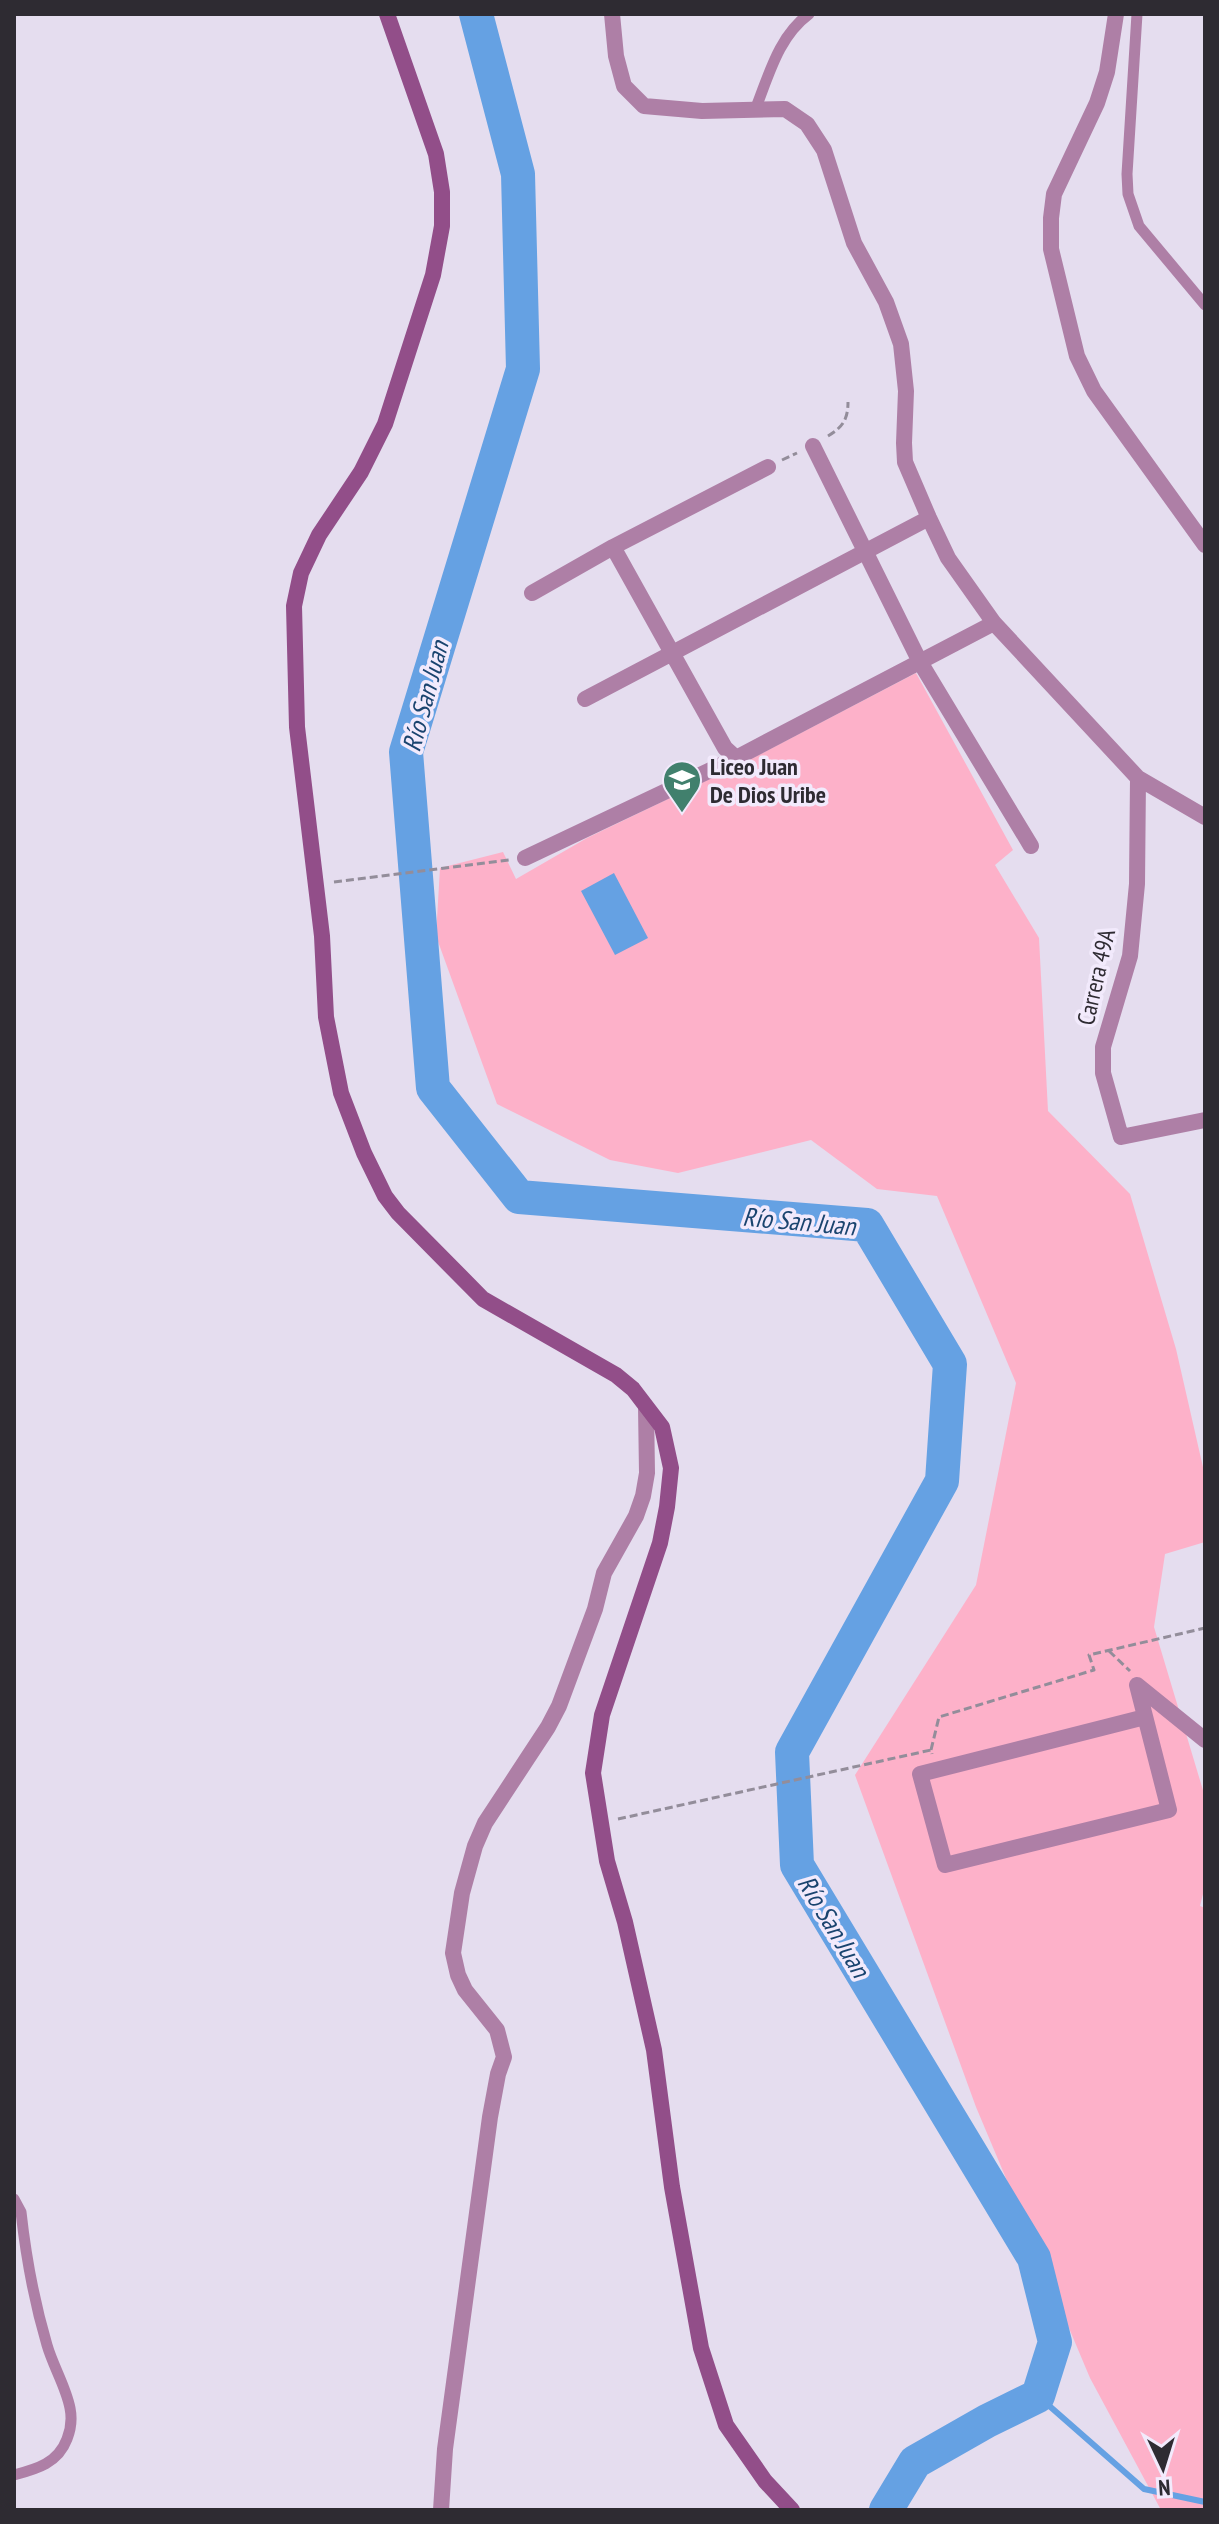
<svg xmlns="http://www.w3.org/2000/svg" width="1219" height="2524" font-family="'PT Sans Narrow',sans-serif">
<rect width="100%" height="100%" fill="#e5ddef"/>
<path fill="#fdb1c9" d="M916,673L1013,850L995,865L1039,938L1048,1111L1130,1194L1176,1349L1205,1476V1542L1165,1554L1154,1627L1205,1797V1886L1200,1906L1205,1908V2510H1161L1090,2378L976,2107L855,1775L976,1585L1016,1383L937,1196L877,1189L811,1140L678,1173L610,1160L497,1104L436,936L440,868L503,852L516,879L587,838L747,761Z"/>
<path fill="#65a1e3" d="M614,873L648,938L615,955L581,891Z"/>
<g fill="none" stroke-linecap="round" stroke-linejoin="round">
<path stroke="#65a1e3" stroke-width="6" d="M1038,2396L1144,2489L1205,2502"/>
<path stroke="#65a1e3" stroke-width="34" d="M476,14L518,174L523,369L406,752L433,1088L519,1197L867,1225L950,1364L942,1481L792,1752L797,1865L1034,2258L1055,2342L1038,2396L987,2421L915,2462L886,2510"/>
<path stroke="#938d9a" stroke-width="3" stroke-dasharray="8 4" stroke-linecap="butt" d="M828,436C843,427 848,419 848,402
M782,460L797,453
M334,882L509,860
M1109,1651L1130,1671
M931,1750L939,1717L1094,1670L1089,1655L1205,1628
M618,1819L931,1750L932,1754"/>
<path stroke="#ae7fa6" stroke-width="11" d="M1137,14L1127,174L1128,194L1139,226L1205,305
M755,110C769,75 778,37 809,14
M14,2199L21,2212C26,2257 34,2301 47,2345C53,2366 66,2387 70,2408C72,2418 71,2429 67,2439C58,2463 37,2469 14,2475"/>
<path stroke="#ae7fa6" stroke-width="16" d="M612,14L616,56L624,86L644,106L702,111L785,109L807,124L824,150L854,243L886,302L901,344L906,391L904,443L905,462L929,518L948,558L994,623L1138,778L1205,817
M1116,14L1107,72L1097,103L1054,194L1051,218V249L1077,356L1094,391L1205,545
M813,446L920,662L1031,846
M613,547L725,748L736,758
M532,593L613,547L768,467
M585,699L929,518
M1138,778L1137,884L1130,956L1103,1047V1073L1121,1137L1205,1120
M525,858L736,758L994,623
M1137,1685L1169,1810L945,1865L920,1774L1145,1717
M1137,1685L1205,1740
M441,2510L445,2449L490,2117L498,2074L504,2057L497,2030L465,1990L458,1975L453,1953L462,1893L475,1846L485,1823L548,1727L559,1706L595,1609L604,1573L636,1516L643,1496L647,1473L646,1407"/>
<path stroke="#924e89" stroke-width="16" d="M387,14L436,154L442,192V226L433,275L385,424L361,472L319,535L301,573L294,606L297,727L322,936L326,1017L341,1093L364,1153L385,1196L398,1213L483,1299L616,1375L633,1389L662,1427L671,1468L667,1507L660,1543L602,1715L593,1773L607,1861L625,1922L654,2050L672,2187L701,2348L726,2425L765,2481L792,2510"/>
</g>
<defs>
<symbol id="school-pin" viewBox="-11 -11 22 30"><path d="M0 17L-7.5 6A9.5 9.5 0 1 1 7.5 6Z" fill="#41806d" stroke="#f2eafc"/><path d="M0-5L7-2L0 1L-7-2ZM-4 1L0 2.5L4 1V4Q0 6-4 4Z" fill="#fff"/></symbol>
</defs>
<g fill-rule="evenodd">
<use href="#school-pin" x="660" y="758" width="44" height="60"/>
</g>
<g text-anchor="middle" dominant-baseline="central" stroke-width="7" stroke-linejoin="round" paint-order="stroke">
<g font-size="24" font-weight="bold" fill="#2e2b32" stroke="#f2eafc" text-anchor="start">
<text x="710" y="766">Liceo Juan<tspan x="710" dy="28">De Dios Uribe</tspan></text>
</g>
<g font-size="24" fill="#2e2b32" stroke="#f2eafc">
<text transform="translate(1096 977) rotate(-77)">Carrera 49A</text>
</g>
<g font-size="26" font-style="italic" fill="#1a446f" stroke="#f2eafc">
<text transform="translate(425 696) rotate(-75)">Río San Juan</text>
<text transform="translate(799 1221) rotate(5)">Río San Juan</text>
<text transform="translate(834 1926) rotate(59)">Río San Juan</text>
</g>
</g>
<rect width="1219" height="2524" fill="none" stroke="#2e2b32" stroke-width="32"/>
<g transform="translate(1163 2468) rotate(176)" stroke="#f2eafc" stroke-width="6" paint-order="stroke">
<path d="M0-6L14 30L0 20L-14 30Z" fill="#2e2b32"/>
<text y="-12" font-size="22" font-weight="bold" text-anchor="middle" fill="#2e2b32">N</text>
</g>
</svg>
